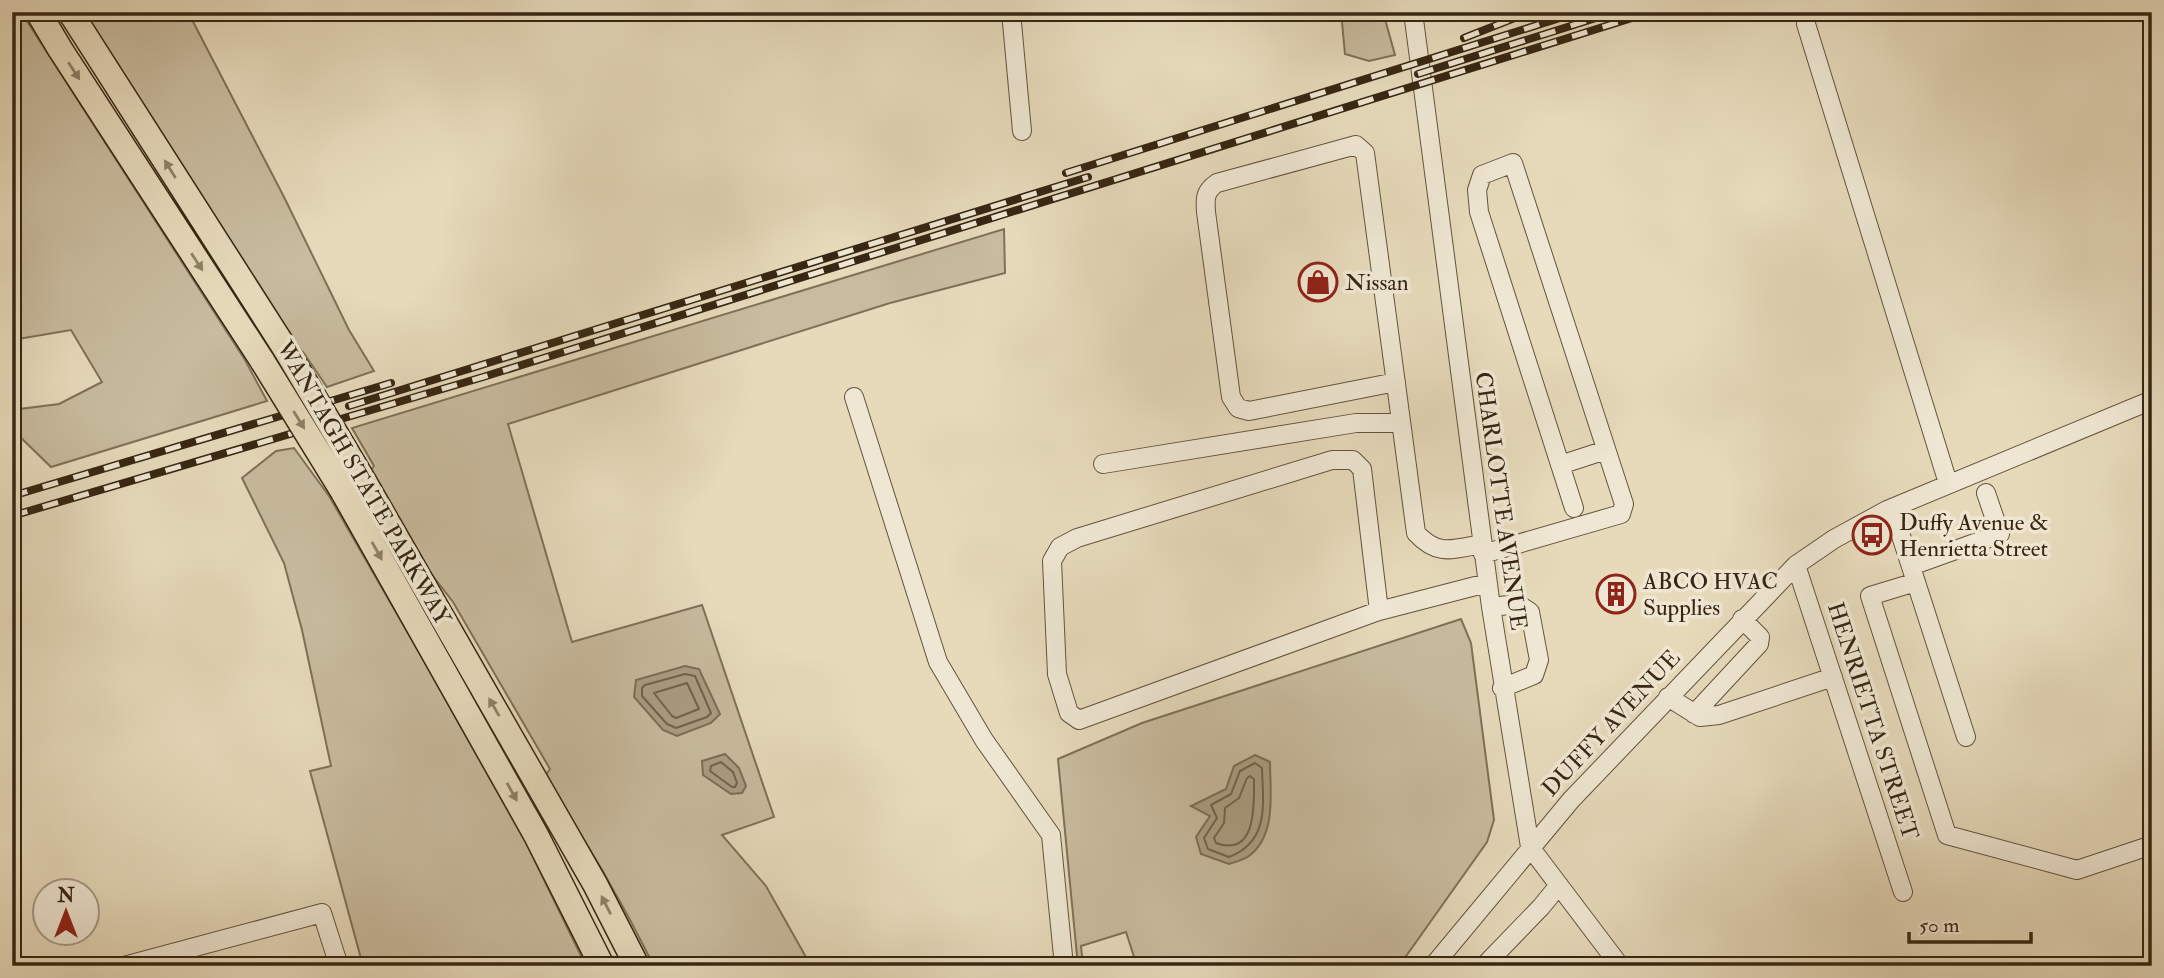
<svg xmlns="http://www.w3.org/2000/svg" width="2164" height="978" font-family="'IM FELL Double Pica',serif">
<rect width="100%" height="100%" fill="#e6dabb"/>
<filter id="stains"><feTurbulence type="fractalNoise" baseFrequency=".00286" numOctaves="4"/><feColorMatrix values="0 0 0 0 .2 0 0 0 0 .09 0 0 0 0 .02 0 0 0 .5 -.17"/></filter>
<radialGradient id="worn" r=".72"><stop offset=".6" stop-color="#630" stop-opacity="0"/><stop offset="1" stop-color="#630" stop-opacity=".3"/></radialGradient>
<path fill="#c8bb9e" stroke="#807058" stroke-width="2" d="M12,12H21L245,360L267,401L51,467L12,429V410L59,404L102,382L71,330L12,340V208L21,146L12,148Z
M84,12H188L284,197L349,330L374,371L327,387L303,352H295Z
M1341,12H1383L1395,55L1369,61L1345,54Z
M1004,229L1005,273L890,303L508,424L572,642L702,605L774,817L722,835L766,886L811,966H654C621,900 585,838 544,777L550,769L453,602L426,567L370,471L374,466L352,428Z
M294,448L329,496L420,654L527,845L586,966H363L310,771L331,766L302,630L284,563L242,478L276,451Z
M1461,619L1471,643L1494,820L1487,842L1399,966H1137L1126,932L1081,946L1083,966H1078L1058,759L1142,723Z"/>
<path fill="#aa9d82" stroke="#7c6d56" stroke-width="2" d="M685,666L699,669L720,714L711,723L677,736L663,730L634,697L636,680Z
M725,754L739,768L746,786L742,793L731,794L703,775L702,761Z
M1255,755L1270,762C1270,792 1277,835 1249,856C1244,860 1235,862 1229,864L1201,854L1196,837L1210,816L1191,806L1226,789L1234,766Z"/>
<g fill="none" stroke-linecap="round" stroke-linejoin="round">
<path stroke="#70624a" stroke-width="2" d="M685,674L695,676L711,713L707,717L676,728L667,724L642,696V688L645,685Z
M687,683L699,709L676,718L672,716L654,693Z
M721,762L733,772L737,783L735,787H732L710,771L711,766Z
M1255,763L1262,768C1263,804 1270,841 1229,857L1208,849L1204,838L1217,818L1211,805L1231,794L1240,771Z
M1250,776L1254,779C1254,804 1257,858 1216,843L1214,838L1224,823L1225,808L1239,798L1247,778Z"/>
<defs>
<path id="minor" d="M1011,12L1022,131
M1413,12L1491,607L1530,847L1620,966
M1806,24L1948,483
M1396,382L1249,411L1238,408L1231,397L1206,212C1205,198 1205,191 1217,183L1356,145L1365,153L1416,533C1438,557 1453,549 1482,544
M854,397L938,662L984,740L1051,835L1064,966
M1103,464L1356,423H1401
M1560,465L1606,450
M1892,508L1966,737
M1483,554L1621,514L1624,504L1513,163L1482,175L1477,190L1479,212L1574,508
M1796,565L1903,892
M1911,566L2000,534L1986,493
M1916,582L1870,596L1947,835L2077,870L2149,846
M1491,607L1518,604L1530,612L1539,660L1534,675L1502,688
M1379,611L1362,469L1353,460H1332L1077,538L1060,547L1052,561L1057,674L1069,713L1079,720L1373,613L1379,611L1487,583
M1668,697L1700,717L1719,715L1833,677
M1694,714L1759,644L1760,637L1742,619
M124,966L322,913L339,966
M1433,966L1571,800L1796,565L1834,539L1887,510L2152,400
M1484,966L1541,907L1559,885"/>
<path id="highway" d="M38,12L60,49L263,362
M70,12L286,350
M365,483L595,884L637,966
M343,492L536,835L602,966"/>
</defs>
<use href="#minor" stroke="#63533d" stroke-width="20"/>
<use href="#highway" stroke="#372613" stroke-width="27"/>
<use href="#minor" stroke="#efe7d3" stroke-width="18"/>
<use href="#highway" stroke="#e6dabb" stroke-width="24"/>
<defs>
<path id="rail" d="M1464,38L1530,12
M1418,74L1615,12
M1066,173L1579,12
M349,406L1088,177
M12,496L391,383
M12,516L483,377L1651,12"/>
</defs>
<use href="#rail" stroke="#372613" stroke-width="8"/>
<use href="#rail" stroke="#efe7d3" stroke-width="5" stroke-dasharray="16" stroke-linecap="butt"/>
<defs>
<path id="highway-bridge" d="M286,350L365,483
M263,362L343,492"/>
</defs>
<use href="#highway-bridge" stroke="#372613" stroke-width="27" stroke-linecap="butt"/>
<use href="#highway-bridge" stroke="#e6dabb" stroke-width="24"/>
</g>
<defs><path id="oneway-solid" d="M-6-.8H1V-3.2L6.5 0L1 3.2V.8H-6Z" transform="scale(1.75)"/></defs>
<g fill="#8e8067">
<use href="#oneway-solid" transform="translate(74 71) rotate(57)"/>
<use href="#oneway-solid" transform="translate(170 169) rotate(-122)"/>
<use href="#oneway-solid" transform="translate(197 262) rotate(57)"/>
<use href="#oneway-solid" transform="translate(299 420) rotate(58)"/>
<use href="#oneway-solid" transform="translate(377 551) rotate(61)"/>
<use href="#oneway-solid" transform="translate(494 707) rotate(-120)"/>
<use href="#oneway-solid" transform="translate(512 792) rotate(61)"/>
<use href="#oneway-solid" transform="translate(606 905) rotate(-117)"/>
</g>
<defs>
<symbol id="shop-ring" viewBox="-11 -11 22 22"><circle r="9.5" fill="#efe7d3" stroke="#8f2418" stroke-width="1.5"/><path d="M-5-2.5h2.3a2.7 3.5 0 0 1 5.4 0H5L5.5 6h-11ZM-1.5-2.5h3a1.5 2.3 0 0 0-3 0Z" fill="#8f2418"/></symbol>
<symbol id="bus-ring" viewBox="-11 -11 22 22"><circle r="9.5" fill="#efe7d3" stroke="#8f2418" stroke-width="1.5"/><path d="M-5-6H5V4H4V6H2V4H-2V6H-4V4H-5ZM-3.5-4V0h7V-4ZM-3.5 1.2v1.5H-2V1.2ZM2 1.2v1.5H3.5V1.2Z" fill="#8f2418"/></symbol>
<symbol id="building-ring" viewBox="-11 -11 22 22"><circle r="9.5" fill="#efe7d3" stroke="#8f2418" stroke-width="1.5"/><path d="M-4-6H4V6H1V3H-1V6H-4ZM-2.5-4.3h1.7v1.8h-1.7ZM.8-4.3h1.7v1.8H.8ZM-2.5-1h1.7V.8h-1.7ZM.8-1h1.7V.8H.8Z" fill="#8f2418"/></symbol>
</defs>
<g fill-rule="evenodd">
<use href="#shop-ring" x="1296" y="260" width="44" height="44"/>
<use href="#bus-ring" x="1850" y="513" width="44" height="44"/>
<use href="#building-ring" x="1594" y="572" width="44" height="44"/>
</g>
<g text-anchor="middle" dominant-baseline="central" stroke-width="7" stroke-linejoin="round" paint-order="stroke">
<g font-size="23" fill="#372613" stroke="#efe7d3" text-anchor="start">
<text x="1345" y="282">Nissan</text>
<text x="1899" y="522">Duffy Avenue &amp;<tspan x="1899" dy="26">Henrietta Street</tspan></text>
<text x="1643" y="581">ABCO HVAC<tspan x="1643" dy="26">Supplies</tspan></text>
</g>
<g font-size="23" fill="#372613" stroke="#efe7d3">
<text transform="translate(364 483) rotate(60)">WANTAGH STATE PARKWAY</text>
<text transform="translate(1501 501) rotate(82)">CHARLOTTE AVENUE</text>
<text transform="translate(1873 721) rotate(72)">HENRIETTA STREET</text>
<text transform="translate(1611 723) rotate(-47)">DUFFY AVENUE</text>
</g>
</g>
<rect width="2164" height="978" fill="none" stroke="#e6dabb" stroke-width="42"/>
<rect x="14" y="14" width="2136" height="950" fill="none" stroke="#372613" stroke-width="3.5"/>
<rect x="21" y="21" width="2122" height="936" fill="none" stroke="#372613" stroke-width="2"/>
<g transform="translate(66 912)"><circle r="33" fill="#efe7d3" stroke="#a59a86" stroke-width="2"/>
<path d="M0-5L12 26L0 18L-12 26Z" fill="#8f2418"/>
<text y="-10" font-size="19" font-weight="bold" text-anchor="middle" fill="#372613">N</text>
</g>
<path d="M1909 932v10h122v-10" fill="none" stroke="#372613" stroke-width="3.5"/>
<text x="1919" y="932" font-size="21" fill="#372613" stroke="#efe7d3" stroke-width="5" paint-order="stroke">50 m</text>
<rect width="100%" height="100%" filter="url(#stains)"/>
<rect width="100%" height="100%" fill="url(#worn)"/>
</svg>
